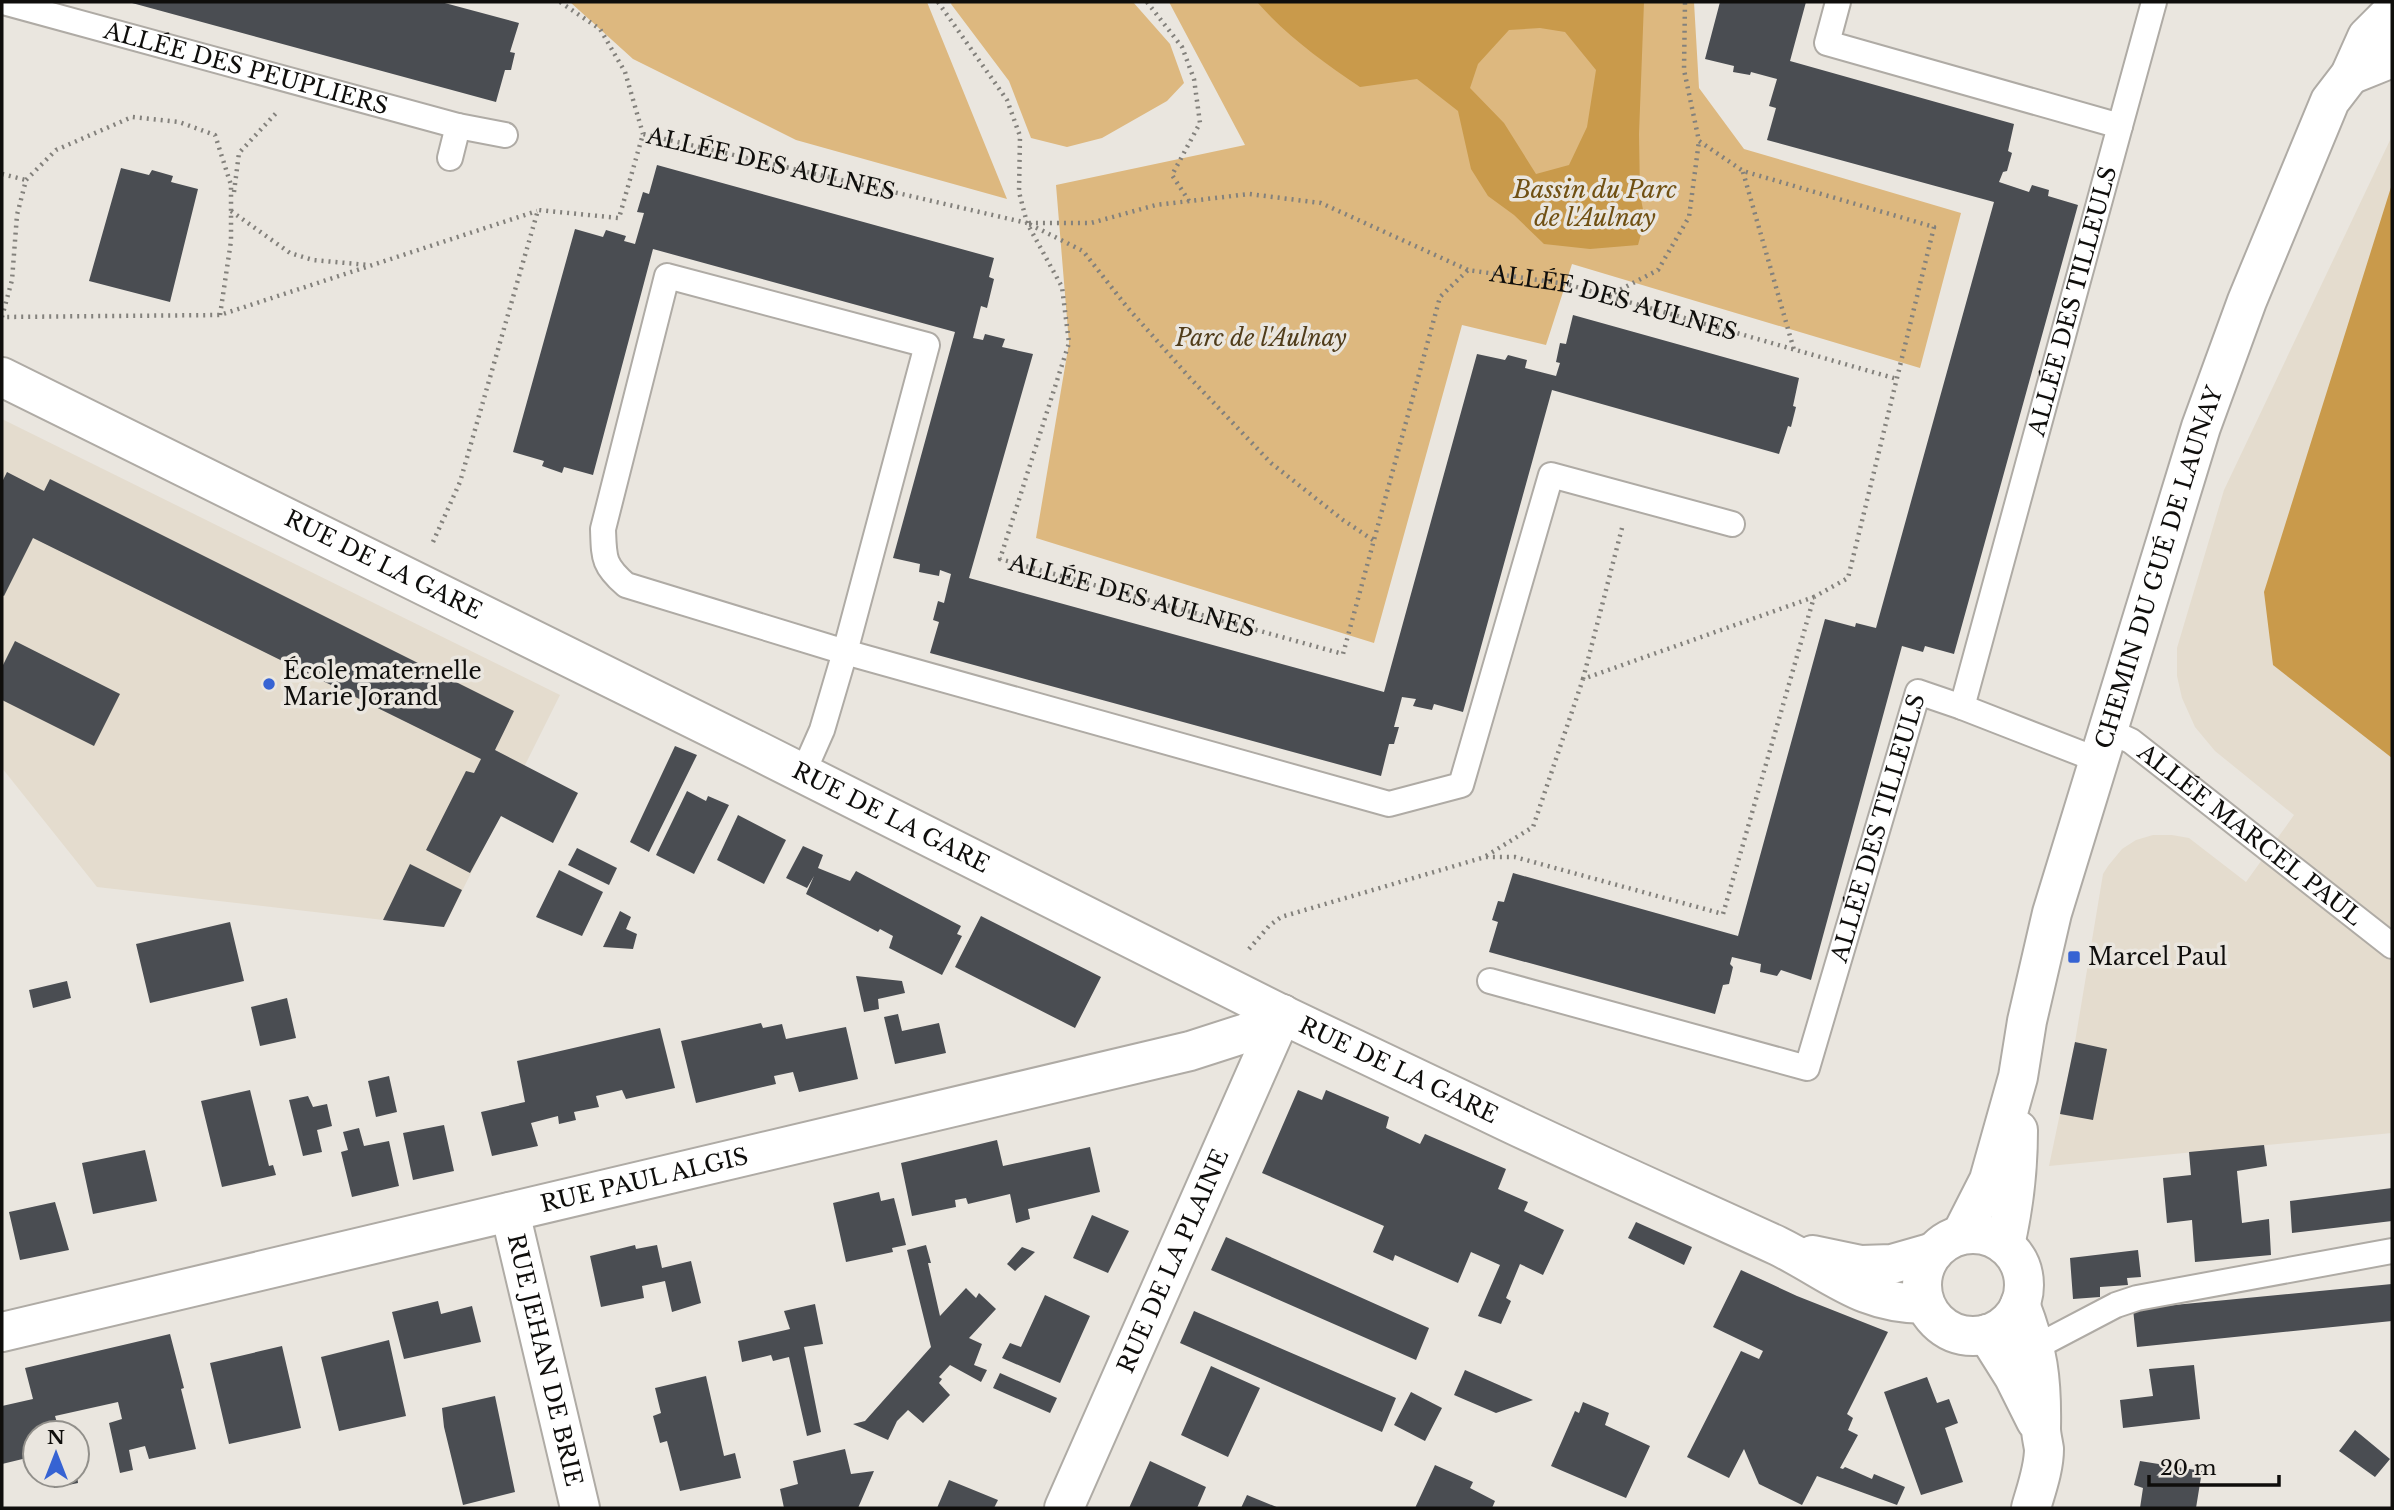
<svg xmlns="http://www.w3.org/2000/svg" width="2394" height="1510" font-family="'Libre Baskerville',serif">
<rect width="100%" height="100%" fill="#eae6df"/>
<path fill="#e4dcce" d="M2392,136V1133L2049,1166L2075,1042L2103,874L2108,866L2122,849L2136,840L2153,835H2172L2189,838L2246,882L2294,815L2215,751L2195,727L2182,698L2177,676V648L2224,490Z
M2,419L560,695L444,927L97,887L2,768Z"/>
<path fill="#ddb87f" d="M570,2H927L1007,199L796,140L633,59Z
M952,2H1133L1170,44L1184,83L1167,101L1102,138L1067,147L1031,138L1009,81L951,4Z
M1169,2H1694L1699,88L1744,149L1961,213L1920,368L1572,264L1546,345L1462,325L1374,643L1036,538L1069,343L1056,185L1245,145Z"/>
<path fill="#c99a4b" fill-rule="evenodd" d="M1257,2H1644L1639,134L1640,194L1645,220L1638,245L1590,249L1544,244L1514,215L1488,196L1471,169L1458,111L1417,79L1360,87C1322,61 1287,36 1257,2ZM1540,28L1565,32L1596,70L1587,127L1569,165L1536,174L1504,123L1470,88L1478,64L1509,30Z
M2392,184V758L2273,665L2264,592Z"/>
<path fill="#4a4d52" d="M441,2L519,23L510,52L515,53L511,70H505L496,102L132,3Z
M1720,2H1806L1790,61L2014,124L2008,151L2012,153L2007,171L2003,172L1999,182L2029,192L2032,185L2049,190L2048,196L2078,205L1954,654L1925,646L1923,652L1902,646L1811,980L1781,970L1777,976L1760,972L1761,964L1732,957L1730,964L1733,967L1729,984L1723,985L1715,1014L1489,952L1498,922L1492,920L1498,901L1504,902L1513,873L1738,936L1825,619L1855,627L1856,623L1876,628L1994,202L1767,140L1776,108L1769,106L1777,79L1751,72L1750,75L1733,72L1734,66L1705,59Z
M657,165L994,258L989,277L994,279L987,308L981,306L973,338L983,340L985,334L1005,339L1002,347L1033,354L969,578L1384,692L1477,354L1505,360L1508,355L1527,360L1525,368L1556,376L1560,363L1556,362L1560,343L1566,344L1573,315L1799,378L1793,406L1796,407L1791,427L1788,426L1779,454L1552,390L1463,712L1434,704L1432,710L1413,706L1416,699L1402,697L1394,727H1399L1394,744H1389L1381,776L930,653L939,622L933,620L938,601L944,603L951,574L940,570L939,576L919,572L920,564L893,558L955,332L653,249L593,475L564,467L562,473L542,466L544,461L513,452L575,229L603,237L606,230L626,236L624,241L635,244L644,213L637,212L643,192L649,194Z
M121,168L149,175L152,170L173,176L171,182L198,189L170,302L89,281Z
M7,472L44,491L50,479L514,711L495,750L578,793L553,843L501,816L470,873L426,850L466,771L474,773L481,759L33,538L4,596L2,595V482Z
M15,641L120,694L94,746L2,700V667Z
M675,746L697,755L649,852L630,842Z
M687,791L706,801L708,796L729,805L694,874L656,855Z
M738,815L786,840L764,884L717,860Z
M803,846L823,855L818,868L850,881L856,871L961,926L957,934L962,936L942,975L889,948L893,936L880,929L878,932L806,894L814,876L807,888L786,878Z
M577,848L617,868L609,885L568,865Z
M410,864L462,890L444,927L383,920Z
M559,870L603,892L582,936L536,917Z
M620,911L631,917L626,929L637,934L633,949L603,947Z
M981,916L1101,977L1075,1028L955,967Z
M230,922L244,981L150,1003L136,944Z
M856,976L902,981L905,993L878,999L879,1009L864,1012Z
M67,981L71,998L33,1008L29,990Z
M287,998L296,1038L260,1046L251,1007Z
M898,1014L902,1031L939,1023L946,1053L895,1064L884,1017Z
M761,1023L763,1028L782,1024L786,1039L846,1027L858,1079L799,1092L793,1072L774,1076L776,1084L696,1103L681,1041Z
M660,1028L675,1088L626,1099L622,1090L596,1096L599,1107L574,1112L576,1120L559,1124L558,1116L531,1123L538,1146L492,1156L481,1112L525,1102L517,1061Z
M2075,1042L2107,1049L2093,1120L2060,1114Z
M389,1076L397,1112L376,1117L368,1081Z
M250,1090L269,1166L273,1165L276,1175L222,1187L201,1101Z
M1298,1090L1322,1100L1326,1090L1389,1117L1386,1128L1420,1144L1425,1134L1506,1169L1498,1189L1528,1202L1524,1211L1564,1230L1543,1275L1520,1264L1506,1298L1511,1301L1501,1324L1478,1316L1500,1265L1471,1252L1458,1283L1395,1255L1393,1261L1373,1252L1384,1226L1262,1173Z
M308,1096L313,1107L327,1104L332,1126L317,1130L322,1152L303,1156L289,1100Z
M444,1125L454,1171L413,1180L403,1133Z
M359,1128L364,1146L389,1141L399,1186L352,1197L341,1152L348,1150L343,1132Z
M997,1140L1003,1166L1090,1147L1100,1192L1028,1209L1030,1219L1016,1223L1010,1194L968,1204L966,1198L955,1200L956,1207L912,1216L901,1163Z
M2264,1145L2267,1166L2237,1171L2242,1223L2269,1219L2271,1255L2195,1262L2192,1220L2167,1223L2163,1178L2191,1175L2189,1152Z
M145,1150L157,1201L93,1214L82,1163Z
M2392,1188V1221L2292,1233L2290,1201Z
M879,1192L881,1201L894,1198L906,1245L892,1248L893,1252L846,1262L833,1203Z
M55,1202L69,1250L20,1260L9,1212Z
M1092,1215L1129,1231L1108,1273L1073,1258Z
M1636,1222L1692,1247L1684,1265L1628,1238Z
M1226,1237L1429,1328L1416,1360L1211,1270Z
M635,1245L636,1249L657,1245L662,1268L691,1261L701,1303L672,1312L665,1281L642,1286L644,1298L601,1307L590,1256Z
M926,1245L931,1263H928L940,1316L966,1288L976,1298L979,1293L996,1309L969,1338L982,1344L974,1365L987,1370L981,1382L950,1365L939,1377L942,1379L939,1383L950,1395L923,1423L908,1410L897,1421L888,1440L853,1424L865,1421L931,1347L907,1250Z
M1022,1247L1035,1252L1015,1271L1007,1264Z
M2138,1250L2141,1277L2127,1278L2128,1285L2100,1287V1297L2073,1299L2070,1258Z
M1741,1270L1797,1296L1888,1332L1847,1414L1853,1418L1848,1430L1858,1435L1840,1468L1843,1469L1845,1467L1872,1479L1874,1474L1905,1487L1897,1505L1817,1476L1802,1505L1759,1484L1744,1449L1729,1478L1687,1457L1741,1351L1759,1359L1763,1351L1713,1327Z
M2392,1284V1321L2137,1347L2133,1309Z
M1045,1295L1090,1316L1060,1383L1002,1358L1010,1343L1021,1347Z
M438,1301L441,1314L472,1306L481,1342L404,1359L392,1312Z
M815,1304L823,1344L804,1347L821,1432L807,1436L789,1357L773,1361L771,1355L742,1362L738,1341L790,1329L784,1311Z
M1194,1311L1396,1398L1382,1432L1180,1343Z
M170,1334L184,1388L181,1389L196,1449L149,1459L145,1446L129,1450L133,1470L120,1473L109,1423L122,1419L118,1402L55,1416L60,1433H35V1456L2,1464V1406L33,1399L25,1368Z
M389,1340L406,1416L339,1431L321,1357Z
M282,1346L301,1428L229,1444L210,1363Z
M2194,1365L2200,1419L2123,1428L2120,1400L2153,1396L2149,1369Z
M1211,1366L1260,1388L1228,1457L1181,1435Z
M1465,1370L1533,1400L1496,1413L1454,1395Z
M1000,1373L1057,1398L1050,1413L993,1388Z
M706,1376L724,1456L735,1453L741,1478L680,1491L667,1441L660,1443L653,1416L661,1413L655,1388Z
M1927,1377L1937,1403L1949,1399L1958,1423L1945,1428L1963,1482L1921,1495L1884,1392Z
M1411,1392L1442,1408L1425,1441L1394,1425Z
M495,1396L515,1492L463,1505L444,1427L442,1408Z
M1583,1402L1609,1413L1605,1425L1650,1446L1626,1498L1551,1466L1575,1411L1579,1413Z
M2355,1430L2390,1459L2375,1477L2339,1451Z
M845,1449L851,1474L874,1471L858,1508H784L780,1489L798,1484L793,1461Z
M1150,1461L1206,1487L1197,1508H1129Z
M2140,1461L2202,1471L2196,1508H2140L2143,1488L2134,1485Z
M1435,1465L1473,1482L1470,1488L1495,1501L1492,1508H1415Z
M51,1475H77L78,1483L54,1488Z
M949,1480L998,1500L994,1508H937Z
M1247,1495L1279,1508H1241Z"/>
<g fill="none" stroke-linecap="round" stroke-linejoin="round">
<defs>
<g id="service">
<path id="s2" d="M3,2L458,126L450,158"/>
<path d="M1838,2L1827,43L2120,126L2154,2"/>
<path d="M458,126L505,135"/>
<path d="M667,276L927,345L845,652L626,585C603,565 604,558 603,529Z"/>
<path d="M1962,707L2098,760"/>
<path id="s3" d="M2107,730L2131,741L2392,946"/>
<path d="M803,773L822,730L845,652L1389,804L1461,785L1551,475L1732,524"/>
<path id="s4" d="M1490,981L1807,1068L1918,692L1962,707L2120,126"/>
<path d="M2036,1347L2116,1305L2137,1298L2392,1251"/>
</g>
<g id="minor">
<path d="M2350,75L2392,58"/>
<path id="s5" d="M2,377C430,586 856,799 1281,1014C1349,1047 1417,1078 1485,1111C1582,1158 1680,1201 1778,1246C1831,1272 1861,1304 1925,1304"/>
<path id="s6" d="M510,1212L580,1508"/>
<circle cx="1973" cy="1285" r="51"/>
<path id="s7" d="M1961,1235L1989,1180L2018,1077L2027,1021L2052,913L2201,427L2247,301L2330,101L2350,75L2367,37L2392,12"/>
<path d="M2005,1245C2014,1206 2018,1170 2018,1130"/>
<path d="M1813,1255L1861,1265L1892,1264L1934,1252"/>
<path d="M2020,1304C2038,1350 2042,1379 2041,1428C2041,1435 2043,1442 2044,1449C2044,1469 2036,1490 2031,1508"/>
<path id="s8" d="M2,1332L1190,1051L1246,1033L1282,1014"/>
<path d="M1987,1334L2014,1377L2036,1421"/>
<path id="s9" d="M1064,1508L1282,1014"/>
</g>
</defs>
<use href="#service" stroke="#afaba5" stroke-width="28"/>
<use href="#minor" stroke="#afaba5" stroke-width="42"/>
<g stroke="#83817c" stroke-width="4.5" stroke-dasharray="2 5" stroke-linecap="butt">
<path d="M560,2L600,29L625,72L643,134"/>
<path d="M938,2L1007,100L1020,136L1019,192L1027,223"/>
<path d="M1147,2L1182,47L1194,79L1200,123L1172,175L1189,201"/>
<path d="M1743,172L1794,350"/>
<path d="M2,174L26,180"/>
<path d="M234,192L239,153L278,111"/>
<path d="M231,211L290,253L313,260L368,265"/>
<path d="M1608,296L1658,270L1689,217L1699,141"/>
<path d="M220,315L231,241V185L215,135L179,122L132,117L56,150L26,180L17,215L12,280L2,317L220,315L537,211"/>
<path d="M1373,540L1343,520L1271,463L1190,378L1127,307L1083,251L1027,223H1091L1156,205L1249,194L1321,203L1468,270"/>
<path id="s1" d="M433,542L460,482L538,210L619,218L643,134L1027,223L1062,287L1069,343L1000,559L1343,654L1440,297L1468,270L1566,284L1897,379"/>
<path d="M1583,679L1622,528"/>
<path d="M1486,856L1533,827L1583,679L1814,597"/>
<path d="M1249,949L1269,926L1281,917L1485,857H1515L1723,914L1814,597L1848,578L1934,227L1743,171L1699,141L1684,70L1685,2"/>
</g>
<use href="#service" stroke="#fff" stroke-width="24"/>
<use href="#minor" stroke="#fff" stroke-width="38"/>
</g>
<g fill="#3663d3" stroke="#eae6df" stroke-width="2.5">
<circle cx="269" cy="684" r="7"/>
<rect x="2067" y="950" width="14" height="14" rx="3.5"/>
</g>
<g text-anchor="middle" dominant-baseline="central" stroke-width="7" stroke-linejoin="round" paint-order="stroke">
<g font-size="23" fill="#0f0e0c" stroke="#eae6df">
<text stroke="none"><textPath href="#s2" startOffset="252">ALLÉE DES PEUPLIERS</textPath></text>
<text stroke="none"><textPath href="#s1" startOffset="649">ALLÉE DES AULNES</textPath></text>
<text stroke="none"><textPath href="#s4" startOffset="1188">ALLÉE DES TILLEULS</textPath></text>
<text stroke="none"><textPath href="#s1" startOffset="2182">ALLÉE DES AULNES</textPath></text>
<text stroke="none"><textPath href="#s5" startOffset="425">RUE DE LA GARE</textPath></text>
<text stroke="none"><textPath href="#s7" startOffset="698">CHEMIN DU GUÉ DE LAUNAY</textPath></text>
<text stroke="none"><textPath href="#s1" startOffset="1405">ALLÉE DES AULNES</textPath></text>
<text stroke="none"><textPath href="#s5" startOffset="992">RUE DE LA GARE</textPath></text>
<text stroke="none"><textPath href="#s4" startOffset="579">ALLÉE DES TILLEULS</textPath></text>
<text stroke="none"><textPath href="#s3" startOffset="178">ALLÉE MARCEL PAUL</textPath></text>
<text stroke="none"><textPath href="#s5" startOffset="1559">RUE DE LA GARE</textPath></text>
<text stroke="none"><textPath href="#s8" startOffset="660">RUE PAUL ALGIS</textPath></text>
<text stroke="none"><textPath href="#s9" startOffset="270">RUE DE LA PLAINE</textPath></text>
<text stroke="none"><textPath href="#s6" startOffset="152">RUE JEHAN DE BRIE</textPath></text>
</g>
<g font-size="23" font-style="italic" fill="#503c1a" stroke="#eae6df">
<text x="1261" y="338">Parc de l'Aulnay</text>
</g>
<g font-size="23" fill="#0f0e0c" stroke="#eae6df" text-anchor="start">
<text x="283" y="671">École maternelle<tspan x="283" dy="26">Marie Jorand</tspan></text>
<text x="2088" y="957">Marcel Paul</text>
</g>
<g font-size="24" font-style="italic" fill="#705013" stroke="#eae6df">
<text x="1595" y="189">Bassin du Parc<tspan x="1595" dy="28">de l'Aulnay</tspan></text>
</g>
</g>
<rect width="2394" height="1510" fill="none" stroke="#0f0e0c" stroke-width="7"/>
<g transform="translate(56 1454)"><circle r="33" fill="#eae6df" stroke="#92908b" stroke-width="2"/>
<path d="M0-5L12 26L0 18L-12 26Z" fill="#3663d3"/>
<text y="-10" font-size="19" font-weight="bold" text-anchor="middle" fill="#0f0e0c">N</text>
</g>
<path d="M2149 1475v10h130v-10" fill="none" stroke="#0f0e0c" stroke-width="3.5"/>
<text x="2160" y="1475" font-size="21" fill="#0f0e0c" stroke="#eae6df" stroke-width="5" paint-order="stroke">20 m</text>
</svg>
